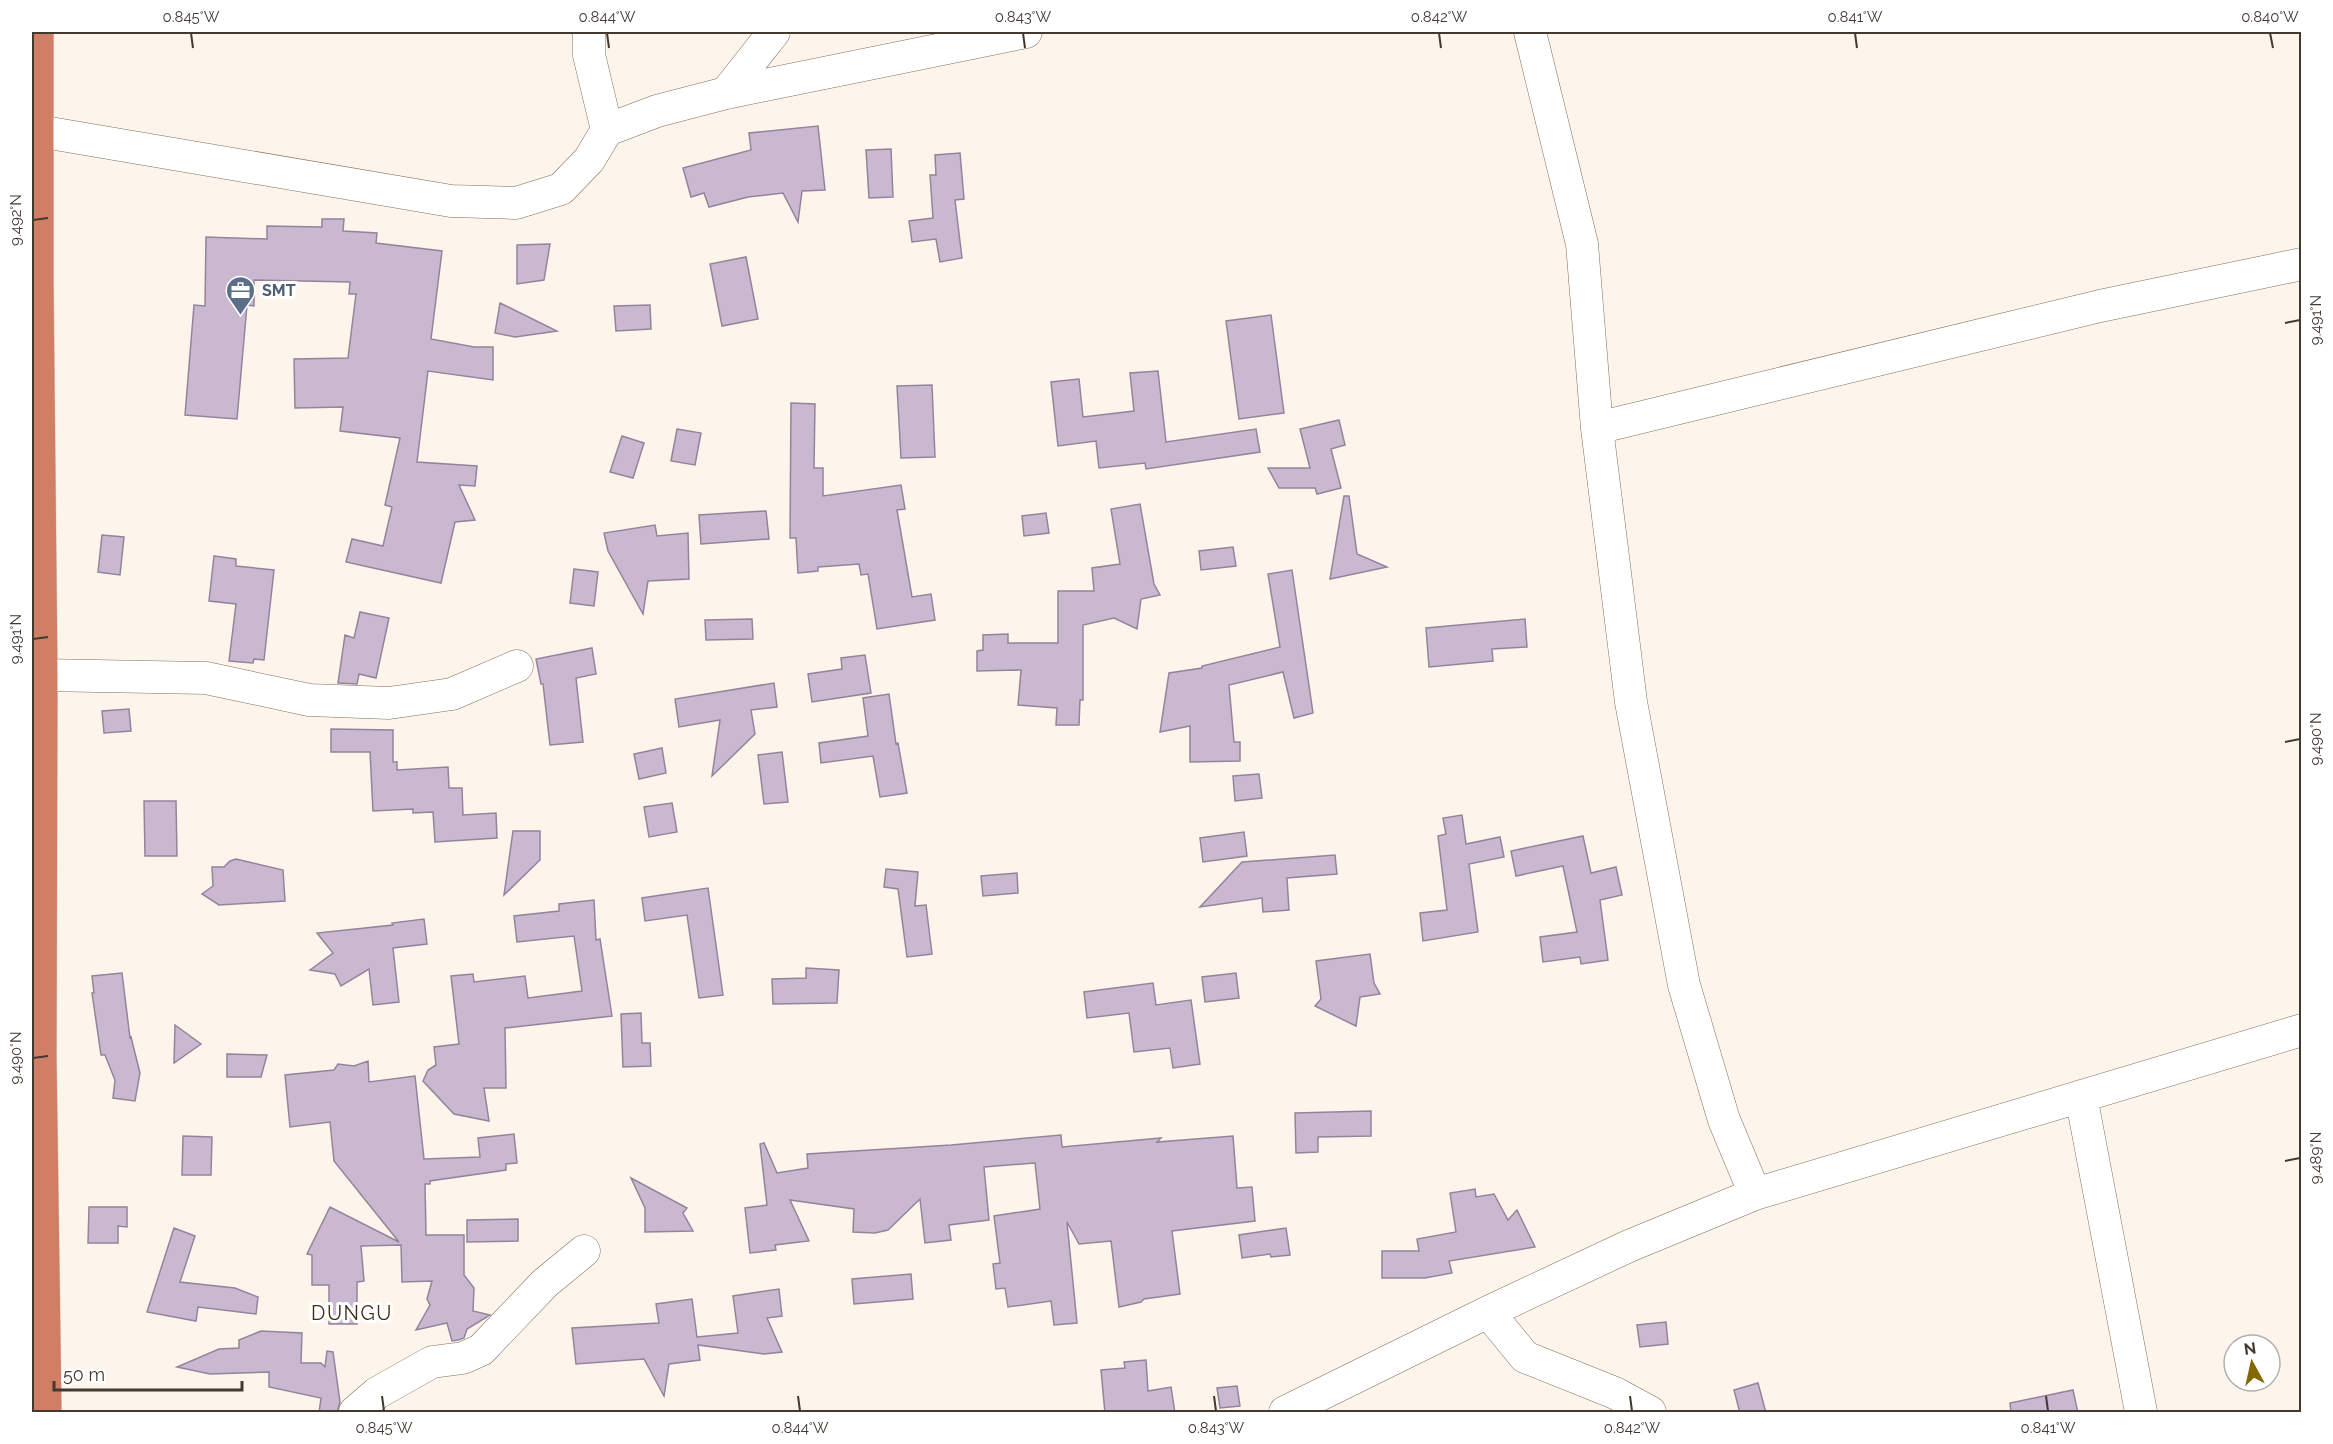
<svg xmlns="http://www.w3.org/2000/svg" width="2333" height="1444" font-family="Raleway,sans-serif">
<rect width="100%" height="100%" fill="#fdf5ec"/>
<path fill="#c9b8d0" stroke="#94849b" stroke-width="1.5" d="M818,126L825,190L802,191L798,222L783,193L748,197L709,207L704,193L691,197L683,168L751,150L749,133Z
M891,149L893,197L869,198L866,150Z
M960,153L964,199L955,200L962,258L940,262L936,239L912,242L909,221L933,218L930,175H936L935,155Z
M322,219H344L343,231L377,233L376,243L442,251L431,339L474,347H493V380L428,371L417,462L477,466L475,486L459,485L475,520L455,522L441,583L346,562L352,539L383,546L392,507L385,505L400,438L340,431L343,407L295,408L294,359L348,358L356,294H349L350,282L254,280V306L247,305L237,419L185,415L194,305L205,306L206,237L267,239V226L322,227Z
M550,244L544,280L517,284V245Z
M746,257L758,319L722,326L710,264Z
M500,303L557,331L515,337L495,333Z
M650,305L651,329L616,331L614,306Z
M1271,315L1284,413L1239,419L1226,321Z
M1158,371L1166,442L1256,429L1260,452L1146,469L1145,463L1099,468L1096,441L1058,446L1051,382L1079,379L1083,417L1134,411L1130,373Z
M932,385L935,457L901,458L897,386Z
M791,403L815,404L814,468H823V496L901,485L905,509L897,510L912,597L931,594L935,620L877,629L868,574L861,575L859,564L818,567V571L798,573L796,538H790Z
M1339,420L1345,445L1331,449L1341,488L1317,494L1315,488H1279L1268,468H1310L1300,429Z
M677,429L701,433L695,465L671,461Z
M622,436L644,443L633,478L610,472Z
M1344,496H1349L1357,554L1387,567L1330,579Z
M1140,504L1154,584L1160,595L1141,599L1137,629L1114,618L1083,625V700H1080L1079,725H1056L1057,708L1018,705L1021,670L977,671V651L983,650V635L1008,634V643H1058V591H1094L1092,568L1120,564L1111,509Z
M766,511L769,539L701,544L699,515Z
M1046,513L1049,533L1024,536L1022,516Z
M655,525L657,536L688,533L689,579L648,581L643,614L608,551L604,533Z
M102,535L124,537L120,575L98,572Z
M1233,547L1236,566L1201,570L1199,551Z
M214,556L236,559V566L274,570L264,660L254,659L253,663L229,661L236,604L209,601Z
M574,569L598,572L594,606L570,603Z
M1292,570L1313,713L1294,718L1283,672L1229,685L1234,742H1240V761L1190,762V726L1160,732L1169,673L1202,668V666L1280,647L1268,574Z
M360,612L389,618L376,678L359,674L357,684L338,683L345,635L354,638Z
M752,619L753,639L706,640L705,620Z
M1525,619L1527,647L1492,649L1493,661L1429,667L1426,628Z
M592,648L596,674L576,678L583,742L550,745L543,684H541L536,659Z
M865,655L871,693L812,702L808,674L842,669L841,658Z
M774,683L777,707L751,710L755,734L712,776L720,720L679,727L675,699Z
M889,694L896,744L898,743L907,793L880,797L873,756L821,763L819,743L868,736L863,698Z
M129,709L131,731L104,733L102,711Z
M331,729L393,730V762H397V770L448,767L449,788H462L463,815L496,813L497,838L435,842L433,812L413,813V809L373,811L370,752H331Z
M662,748L666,773L639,779L634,754Z
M782,752L788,802L764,804L758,755Z
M1259,774L1262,798L1235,801L1233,776Z
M144,801H176L177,856H145Z
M672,803L677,832L649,837L644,807Z
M1462,815L1466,844L1500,837L1504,857L1469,864L1478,932L1423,941L1420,913L1447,910L1438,836L1446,834L1443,818Z
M513,831H540V860L504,895Z
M1244,832L1247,856L1203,862L1200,838Z
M1583,836L1591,873L1616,867L1622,895L1600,900L1608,960L1581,964L1580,957L1543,962L1540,937L1577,932L1563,866L1516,876L1511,851Z
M1335,855L1337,874L1287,878L1289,910L1263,912L1262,898L1200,907L1242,862Z
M236,859L283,870L285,901L219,905L202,894L213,886L212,867H224L230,861Z
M886,869L918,872L915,906L926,905L932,954L907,957L898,889L884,887Z
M1017,873L1018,893L983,896L981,876Z
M708,888L723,995L699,998L687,915L645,921L642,898Z
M594,900L596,940L600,939L612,1016L505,1028L506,1088H484L489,1121L454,1114L423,1081L428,1070L436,1065L434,1047L459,1044L451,976L473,974L474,982L525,976L528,998L582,991L574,936L517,942L514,916L559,911V904Z
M424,919L427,944L393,948L399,1002L373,1005L369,969L341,986L335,974L310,970L333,953L317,933L393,925L392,923Z
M1370,954L1374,983L1380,994L1360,997L1356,1026L1315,1006L1321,999L1316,961Z
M806,968L839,970L837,1003L773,1004L772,979L806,978Z
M122,973L130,1038L131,1037L140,1073L135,1101L113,1098L115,1080L105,1055H101L92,993H94L92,976Z
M1236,973L1239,998L1205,1002L1202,977Z
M1153,983L1156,1005L1191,1000L1200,1064L1173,1068L1170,1048L1134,1052L1129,1013L1087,1018L1084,992Z
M641,1013L642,1043H650L651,1066L623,1067L621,1014Z
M175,1025L201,1044L174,1063Z
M227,1054L267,1055L261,1077H227Z
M368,1061L369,1082L415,1076L424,1159L480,1157L478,1138L514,1134L517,1163L506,1164V1170L430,1181V1184H425L426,1235H464V1275L474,1288L473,1311L490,1315L467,1329L464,1338L458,1340L452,1341L447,1323L416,1330L430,1305L427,1299L432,1281L402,1282L401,1245L361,1246L364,1281L357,1282V1324H329V1285H312V1255L307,1254L330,1207L399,1242L334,1161L330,1122L290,1127L285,1075L334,1070L338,1064L354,1066Z
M1371,1111V1136L1318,1137V1152L1296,1153L1295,1113Z
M1061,1135L1062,1147L1161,1138L1157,1142L1233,1136L1237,1188L1252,1187L1255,1221L1172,1231L1180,1294L1144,1299L1141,1302L1119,1307L1111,1241L1079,1244L1067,1222L1077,1323L1054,1325L1051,1301L1008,1307L1005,1288L996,1289L993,1264L1000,1263L994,1216L1040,1209L1035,1163L984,1167L989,1220L949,1225L951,1240L925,1243L920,1199L888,1230L875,1233L853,1232L854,1209L790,1200L809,1241L775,1245L776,1250L750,1253L745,1208L767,1205L760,1144L764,1143L777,1173L808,1168L807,1154L951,1145Z
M183,1136L212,1137L211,1175H182Z
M631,1178L687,1208L683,1213L693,1231L645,1232V1208Z
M1475,1189L1476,1197L1494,1194L1508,1220L1517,1210L1535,1247L1449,1261L1452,1273L1425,1278H1382V1251H1419L1417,1239L1456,1232L1450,1193Z
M89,1207H127V1227L118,1226V1243H88Z
M518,1219V1241L467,1242V1220Z
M174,1228L195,1236L180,1282L235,1288L258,1297L256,1314L198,1307L196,1321L147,1312Z
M1286,1228L1290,1255L1271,1257L1270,1254L1242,1258L1239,1235Z
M911,1274L913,1299L854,1304L852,1279Z
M779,1289L782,1316L767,1318L782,1352L764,1354L698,1345L700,1360L669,1364L664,1396L644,1359L576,1364L572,1328L659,1323L656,1304L692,1299L697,1337L738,1333L733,1296Z
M1666,1322L1668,1344L1640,1347L1637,1325Z
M261,1331L302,1333L301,1363H321L325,1367L327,1351L333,1352L340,1402L337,1413H319L321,1398L269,1387V1372L210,1374L177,1367L219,1349L239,1348V1340Z
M1146,1360L1148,1391L1171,1387L1175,1413H1105L1101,1370L1125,1368L1124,1362Z
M1758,1383L1766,1413H1740L1734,1390Z
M1237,1386L1240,1406L1220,1408L1217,1388Z
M2073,1390L2078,1413H2011L2010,1403Z"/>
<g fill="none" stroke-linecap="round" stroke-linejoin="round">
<defs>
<path id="minor" d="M589,32V55L607,130
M1530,32L1582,244L1597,428L1631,702L1684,985L1724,1120L1755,1194
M726,93L774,32
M38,131L451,201L516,203L561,189L589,160L607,130L657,111L726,93L1026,32
M1597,428L2100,306L2302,264
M32,673L41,675L206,678L309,700L389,703L452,694L517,666
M2081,1096L2141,1412
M1488,1312L1525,1357L1615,1393L1650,1412
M355,1412L377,1393L432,1362L463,1358L481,1350L545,1283L584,1251
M1285,1412L1488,1312L1629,1246L1755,1194L2302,1030"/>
<path id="highway" d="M37,32V282L41,675L40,1058L45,1412"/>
</defs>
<use href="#minor" stroke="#816e5b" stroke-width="33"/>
<use href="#highway" stroke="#d5d3d1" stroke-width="34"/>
<use href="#minor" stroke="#fff" stroke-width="32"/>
<use href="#highway" stroke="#d17f64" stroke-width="33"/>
</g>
<path fill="none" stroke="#423930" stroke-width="2" d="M191,33L193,48M607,33L609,48M1023,33L1025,48M1439,33L1441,48M1855,33L1857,48M2270,33L2273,48M33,220L48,218M2285,323L2300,320M33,639L48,637M2285,742L2300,739M33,1058L48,1056M2285,1161L2300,1158M382,1396L384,1411M798,1396L800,1411M1214,1396L1216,1411M1630,1396L1632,1411M2046,1396L2048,1411"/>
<defs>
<symbol id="office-pin" viewBox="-11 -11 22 30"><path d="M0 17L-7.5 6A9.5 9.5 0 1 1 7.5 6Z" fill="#5c6f8a" stroke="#fff"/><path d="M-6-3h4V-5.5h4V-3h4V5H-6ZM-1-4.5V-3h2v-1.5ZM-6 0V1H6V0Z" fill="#fff"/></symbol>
</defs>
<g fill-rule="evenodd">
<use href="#office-pin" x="224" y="274" width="33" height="45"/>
</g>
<g text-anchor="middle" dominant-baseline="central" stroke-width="6" stroke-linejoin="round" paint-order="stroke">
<g font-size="16" font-weight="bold" fill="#4e5e75" stroke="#fff" text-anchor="start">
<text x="262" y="290">SMT</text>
</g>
<g font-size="20" letter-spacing="1.5" fill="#3d2d1b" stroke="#fff">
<text x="352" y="1313">DUNGU</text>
</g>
</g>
<rect width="2333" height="1444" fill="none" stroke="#ffffff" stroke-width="66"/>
<g transform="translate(2252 1363) rotate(352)"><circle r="28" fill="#ffffff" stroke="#b3b0ac" stroke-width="1.5"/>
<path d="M0-4.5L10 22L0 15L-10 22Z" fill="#836800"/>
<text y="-9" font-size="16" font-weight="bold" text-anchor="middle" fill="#423930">N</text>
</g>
<path d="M54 1381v9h188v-9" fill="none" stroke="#423930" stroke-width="3"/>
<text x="63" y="1381" font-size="18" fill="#423930" stroke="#ffffff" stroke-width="4.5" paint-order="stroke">50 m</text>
<rect x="33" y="33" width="2267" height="1378" fill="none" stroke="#423930" stroke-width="2"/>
<g font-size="15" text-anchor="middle" fill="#423930">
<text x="191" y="22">0.845°W</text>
<text x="607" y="22">0.844°W</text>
<text x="1023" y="22">0.843°W</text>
<text x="1439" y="22">0.842°W</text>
<text x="1855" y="22">0.841°W</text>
<text x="2270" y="22">0.840°W</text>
<text transform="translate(16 220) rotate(-90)" y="5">9.492°N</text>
<text transform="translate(2316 320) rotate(-90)" y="5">9.491°N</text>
<text transform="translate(16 639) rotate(-90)" y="5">9.491°N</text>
<text transform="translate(2316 739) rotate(-90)" y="5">9.490°N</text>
<text transform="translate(16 1058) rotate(-90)" y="5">9.490°N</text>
<text transform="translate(2316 1158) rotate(-90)" y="5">9.489°N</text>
<text x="384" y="1433">0.845°W</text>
<text x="800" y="1433">0.844°W</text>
<text x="1216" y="1433">0.843°W</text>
<text x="1632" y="1433">0.842°W</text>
<text x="2048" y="1433">0.841°W</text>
</g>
</svg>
